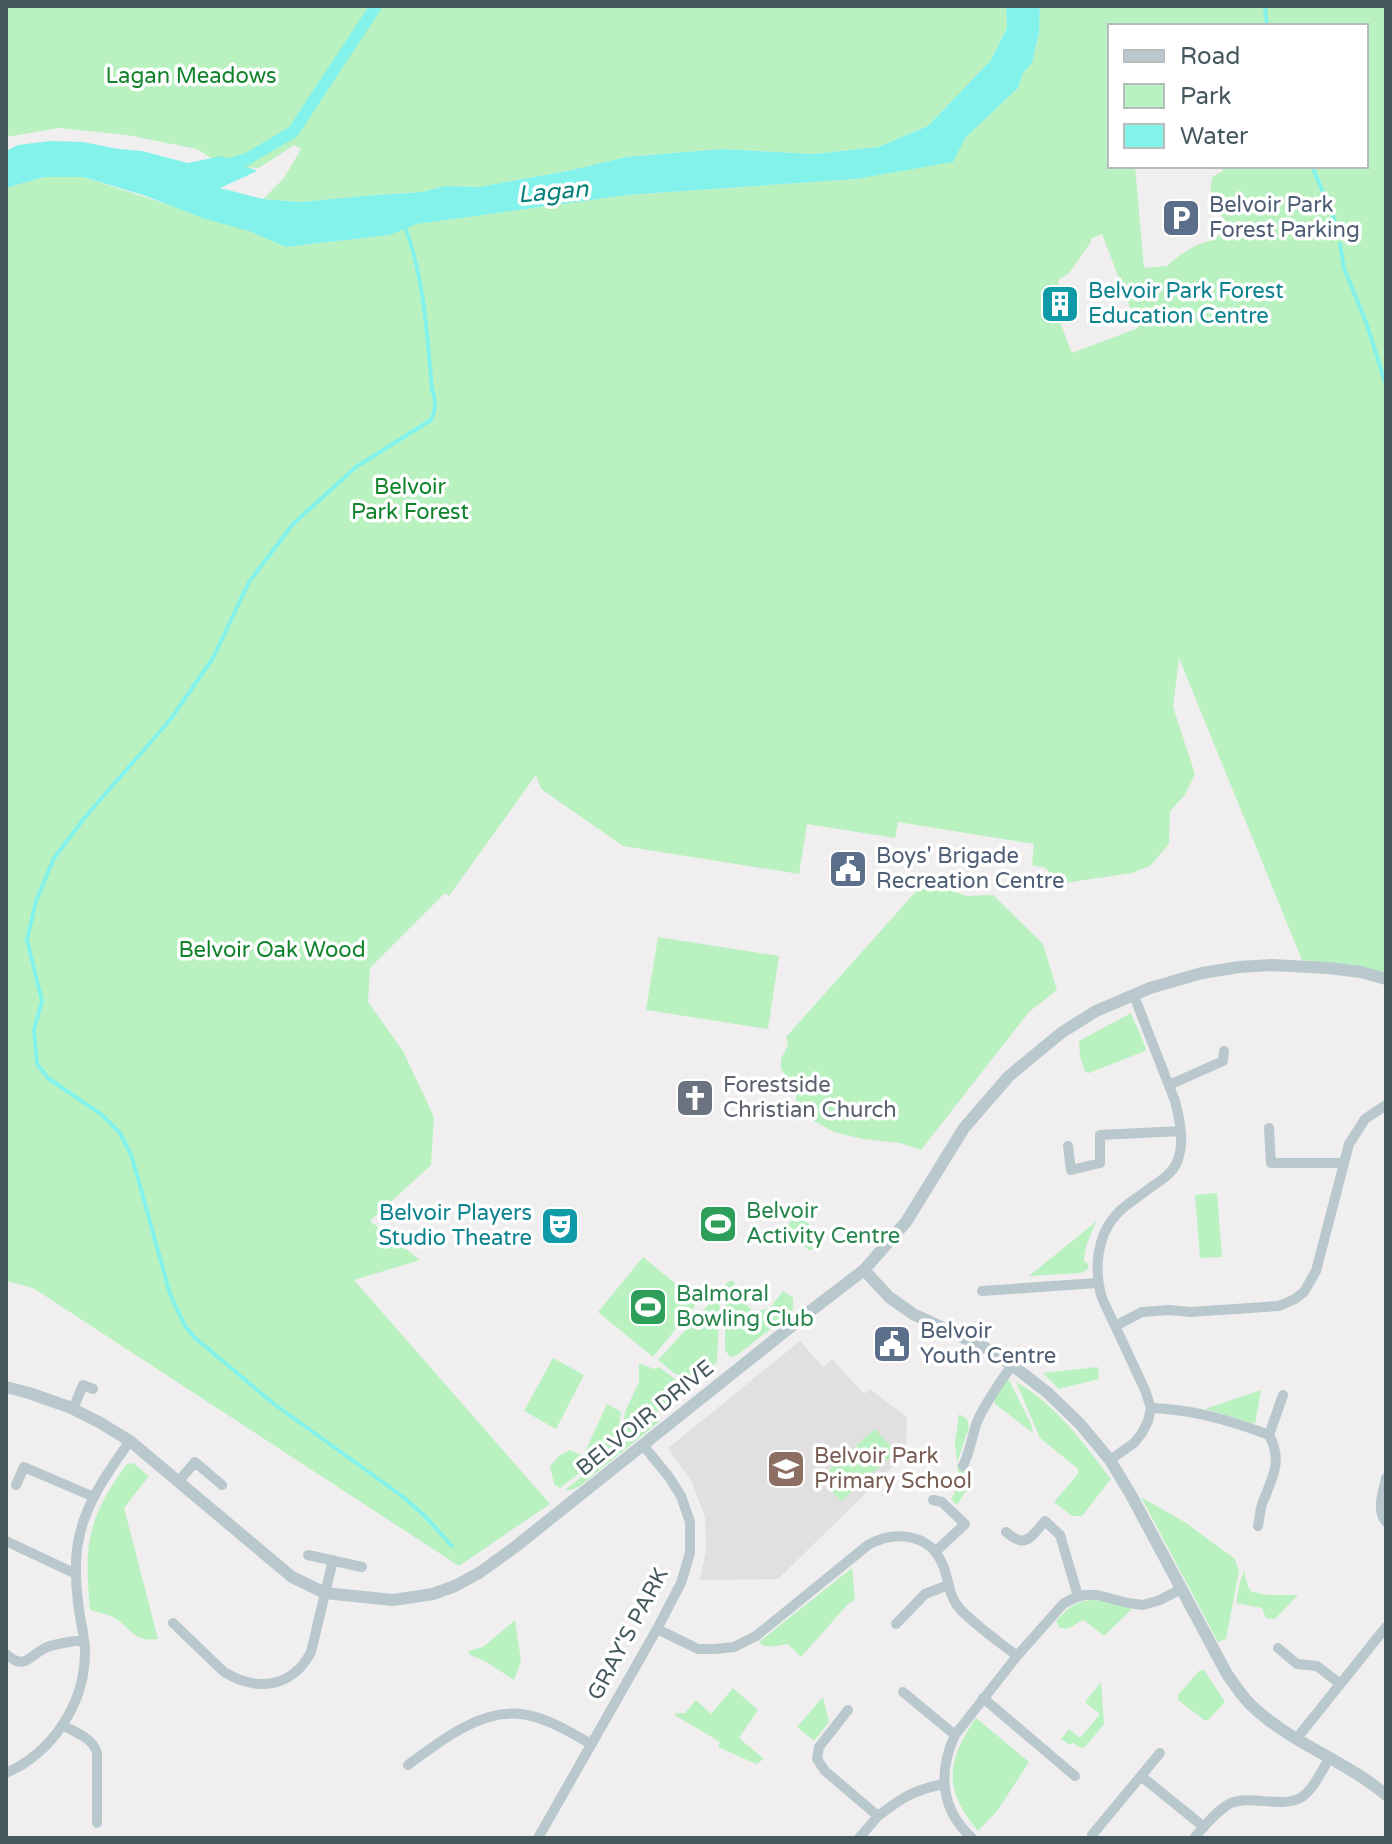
<svg xmlns="http://www.w3.org/2000/svg" width="1392" height="1844" font-family="'Varela Round',sans-serif">
<rect width="100%" height="100%" fill="#f1eeef"/>
<path fill="#e2dfe1" d="M800,1341L823,1367L832,1359L864,1394L870,1389L907,1417L906,1454L778,1579L700,1580L706,1551L705,1518L693,1484L668,1448Z"/>
<path fill="#b9f2c0" fill-rule="evenodd" d="M6,6H1006L1007,28L991,60L928,126L878,147L814,154L721,149L626,157L572,170L479,187L445,186L422,192L362,196L301,202L263,199L284,178L301,149L294,145L259,168L222,165L197,149L127,135L59,128L6,137Z
M1040,6H1386V973L1341,964L1302,960L1179,658L1173,707L1195,774L1185,795L1170,811L1169,844L1150,866L1132,873L1058,884L1046,868L1032,865L1034,844L898,822L895,838L807,824L799,874L623,846L541,789L536,775L449,896L445,893L370,968L368,1002L403,1051L434,1117L431,1165L370,1221L420,1260L354,1280L550,1504L459,1566L33,1288L6,1281V188L44,177H83L249,231L286,247L390,235L416,224L627,195L856,179L953,161L966,137L1018,88L1023,73L1032,63L1039,33ZM1110,26H1366V166H1223V171L1212,177L1209,208L1220,213L1228,225L1215,239L1197,245L1180,255L1167,266L1144,268L1135,166H1110ZM1102,234L1138,328L1072,353L1047,289L1059,284L1058,280L1069,273L1091,242L1090,239Z
M939,886L966,896L993,895L1043,944L1057,990L1029,1012L921,1150L900,1143L863,1139L834,1132L814,1121L796,1104V1089L781,1069V1059L788,1045L786,1037L919,888Z
M658,937L779,956L768,1029L646,1010Z
M1131,1013L1146,1048L1145,1051L1089,1073L1085,1072L1080,1056L1079,1041Z
M1217,1193L1222,1257L1200,1258L1195,1195Z
M798,1215L821,1234L822,1238L813,1250H809L786,1231L785,1228L795,1216Z
M1097,1221C1091,1233 1084,1247 1084,1261L1089,1265L1087,1270L1081,1273L1029,1276Z
M643,1257L698,1302L653,1357L598,1312Z
M729,1281H734L735,1291L753,1312L770,1308L783,1291L793,1298V1309L787,1316L736,1356L730,1357L725,1350V1285Z
M720,1298L717,1362L692,1381L674,1373L658,1360L714,1299Z
M553,1358L584,1375L556,1429L524,1411Z
M639,1363L654,1369L659,1367L687,1388L621,1441L625,1412L639,1382Z
M1098,1367L1099,1379L1059,1389L1043,1373Z
M1009,1380L1031,1424L1033,1433L995,1404L994,1399L1004,1383Z
M1016,1382C1056,1404 1084,1444 1111,1479L1082,1516H1072L1054,1502L1078,1474V1469L1040,1438Z
M1261,1390L1255,1424L1205,1409Z
M607,1404L621,1412L616,1445L560,1488L554,1484L550,1466L560,1455L570,1450L583,1456Z
M959,1414L967,1419L969,1427L957,1463L974,1478L957,1505L951,1499L959,1484L955,1442Z
M656,1417L660,1421L580,1486L571,1490H565Z
M875,1429L896,1452L841,1501L820,1478Z
M133,1463L149,1476L124,1508L158,1639C134,1642 134,1631 116,1619C109,1614 99,1613 90,1610C84,1544 87,1518 127,1464Z
M1141,1497L1186,1523L1235,1559L1239,1571L1226,1639L1218,1642Z
M852,1568L855,1600L848,1604L801,1657L788,1644C779,1645 765,1650 759,1642Z
M1244,1571L1248,1587L1252,1592L1267,1595H1298L1275,1619L1266,1618L1262,1608L1236,1603L1240,1582Z
M1091,1600L1104,1601L1132,1609L1104,1636L1084,1620C1073,1623 1072,1632 1059,1627L1056,1621C1067,1609 1074,1602 1091,1600Z
M515,1620L521,1661L514,1680L485,1661L470,1655L468,1651L483,1647Z
M1204,1670L1225,1702L1208,1720H1204L1178,1700V1695L1199,1671Z
M1101,1682L1104,1724L1085,1747L1081,1748L1073,1743L1070,1745L1061,1739L1069,1729L1080,1738L1100,1714L1085,1702Z
M733,1688L758,1710L739,1738L764,1759L756,1764L718,1747L720,1742L676,1716L675,1713H685L696,1700L711,1714Z
M823,1697L829,1722L814,1741L797,1727Z
M976,1718L1029,1762L998,1810L978,1831C943,1789 946,1762 976,1718Z"/>
<path fill="#83f2eb" d="M1006,6H1040L1039,33L1032,63L1023,73L1018,88L966,137L953,162L856,179L627,195L417,224L390,235L286,247L249,231L205,219L143,195L83,177H44L6,188V151L18,145L51,141L83,142L118,149L142,151L188,163L222,156L257,171L220,188L263,199L301,202L362,196L422,192L445,186L479,187L572,170L626,157L721,149L814,154L878,147L928,126L991,60L1007,28Z"/>
<g fill="none" stroke-linecap="round" stroke-linejoin="round">
<path stroke="#83f2eb" stroke-width="4" d="M1265,6L1267,26
M1312,166L1334,219L1337,232
M404,224C424,276 427,334 432,389C436,399 436,410 431,420L356,467L293,524L249,582L213,658L170,720L86,816L54,858L36,901L27,940L42,1001L34,1030L37,1064L48,1078L102,1115L120,1133L132,1157L170,1294L185,1326L194,1337L274,1404L402,1496L425,1516L452,1546
M1340,244L1344,268L1366,322L1386,385"/>
<path stroke="#83f2eb" stroke-width="12" d="M222,167L247,159L293,132L376,6"/>
<path stroke="#b8c8cc" stroke-width="10" d="M1169,1085L1223,1061L1224,1051
M1269,1128L1271,1163H1343
M1068,1146L1071,1170L1100,1163V1135L1181,1131
M982,1291L1097,1283
M1115,1326L1142,1312L1169,1310L1190,1312L1279,1306L1295,1299L1304,1292L1316,1271L1349,1144L1365,1119L1386,1105
M1151,1408C1192,1409 1230,1420 1269,1435C1282,1459 1274,1475 1264,1499C1260,1507 1260,1517 1258,1526
M73,1409L83,1385L93,1389
M1269,1435L1283,1395
M1110,1460L1134,1443L1142,1433L1148,1421L1151,1408L1145,1390L1102,1298C1094,1271 1096,1237 1116,1215C1125,1204 1139,1197 1150,1188C1160,1181 1172,1174 1177,1162C1185,1143 1180,1120 1175,1101L1134,996
M963,1466C970,1452 972,1436 977,1422C986,1401 1000,1383 1012,1365
M1386,1478C1383,1492 1376,1511 1386,1522
M178,1482L195,1462L222,1485
M16,1485L24,1467L94,1497
M933,1500L942,1502L965,1524L935,1552
M1006,1532C1026,1549 1030,1538 1045,1521L1060,1535L1078,1596
M6,1541L76,1574
M308,1555L362,1567
M173,1623L224,1672C257,1692 292,1688 311,1652L333,1560
M896,1624L925,1594L948,1585
M657,1629L698,1649H715L734,1647L756,1636L868,1545C893,1531 928,1532 942,1563C949,1578 948,1596 960,1609C976,1626 998,1641 1017,1656
M1278,1648L1297,1664L1317,1666L1339,1683
M6,1654C25,1671 29,1656 45,1648C56,1643 71,1642 83,1640
M903,1692L955,1735
M983,1698L1075,1776
M848,1710L819,1747L817,1759L825,1771L878,1816C903,1797 912,1791 943,1784
M62,1725C75,1732 93,1738 97,1753V1823
M1297,1738L1386,1627
M408,1765C439,1742 480,1709 521,1714C546,1717 570,1732 591,1744
M6,1773C52,1753 85,1704 85,1652C85,1638 81,1624 79,1610C76,1588 74,1565 78,1543C84,1505 108,1472 130,1441
M1141,1776L1204,1827
M1092,1835L1160,1753
M538,1838L657,1629L681,1583L690,1553V1522L681,1496L669,1477L643,1445
M859,1838L878,1816
M972,1838C940,1809 938,1772 955,1735L1017,1656L1063,1604L1074,1598L1085,1595H1097L1128,1603L1143,1605L1160,1600L1181,1589
M1194,1838C1204,1827 1217,1810 1231,1803C1250,1795 1282,1808 1300,1798C1313,1791 1322,1770 1330,1757"/>
<path stroke="#b8c8cc" stroke-width="12" d="M864,1270L889,1297L913,1314L984,1347L1012,1365L1048,1393L1080,1424L1110,1460L1131,1495L1227,1674C1234,1684 1241,1695 1250,1704C1288,1742 1345,1760 1386,1795
M6,1387L29,1393L69,1407L99,1422L130,1441L292,1577L325,1593L393,1600L433,1594L455,1586L479,1573L515,1547L813,1309L864,1270L906,1222L964,1128L1009,1076L1061,1033L1096,1011L1150,988L1202,973L1239,967L1272,965L1328,968L1361,972L1386,979"/>
</g>
<defs>
<symbol id="parking-square" viewBox="-11 -11 22 22"><rect x="-9" y="-9" width="18" height="18" rx="4" fill="#5c6f8a" stroke="#fff"/><path d="M-3.5-5.5H1a3.5 3.5 0 0 1 0 7H-1V5.5H-3.5ZM-1-3.4V-.6H.8a1.4 1.4 0 0 0 0-2.8Z" fill="#fff"/></symbol>
<symbol id="building-square" viewBox="-11 -11 22 22"><rect x="-9" y="-9" width="18" height="18" rx="4" fill="#0f9aa8" stroke="#fff"/><path d="M-4-6H4V6H1V3H-1V6H-4ZM-2.5-4.3h1.7v1.8h-1.7ZM.8-4.3h1.7v1.8H.8ZM-2.5-1h1.7V.8h-1.7ZM.8-1h1.7V.8H.8Z" fill="#fff"/></symbol>
<symbol id="civic-square" viewBox="-11 -11 22 22"><rect x="-9" y="-9" width="18" height="18" rx="4" fill="#5c6f8a" stroke="#fff"/><path d="M-.6-6.5H3V-4.5H.6V-3L4-1V1h2V6H-6V1h2V-1L-.6-3ZM-1.2 2.5V6h2.4V2.5Z" fill="#fff"/></symbol>
<symbol id="church-square" viewBox="-11 -11 22 22"><rect x="-9" y="-9" width="18" height="18" rx="4" fill="#6b7280" stroke="#fff"/><path d="M-1.2-6h2.4v3.5h3.3v2.4h-3.3V6h-2.4V-.1h-3.3v-2.4h3.3Z" fill="#fff"/></symbol>
<symbol id="stadium-square" viewBox="-11 -11 22 22"><rect x="-9" y="-9" width="18" height="18" rx="4" fill="#2e9e5b" stroke="#fff"/><path d="M0-5a6.5 5 0 1 0 0 10a6.5 5 0 1 0 0-10ZM-3.5-1.8h7v3.6h-7Z" fill="#fff"/></symbol>
<symbol id="theatre-square" viewBox="-11 -11 22 22"><rect x="-9" y="-9" width="18" height="18" rx="4" fill="#0f9aa8" stroke="#fff"/><path d="M-5-5.5Q0-4 5-5.5V0Q5 5 0 6Q-5 5-5 0ZM-3.3-2.5H-1v1.5H-3.3ZM1-2.5H3.3v1.5H1ZM-2.8 1Q0 5.5 2.8 1Z" fill="#fff"/></symbol>
<symbol id="school-square" viewBox="-11 -11 22 22"><rect x="-9" y="-9" width="18" height="18" rx="4" fill="#8d6e63" stroke="#fff"/><path d="M0-5L7-2L0 1L-7-2ZM-4 1L0 2.5L4 1V4Q0 6-4 4Z" fill="#fff"/></symbol>
</defs>
<g fill-rule="evenodd">
<use href="#parking-square" x="1159" y="196" width="44" height="44"/>
<use href="#building-square" x="1038" y="282" width="44" height="44"/>
<use href="#civic-square" x="826" y="847" width="44" height="44"/>
<use href="#church-square" x="673" y="1076" width="44" height="44"/>
<use href="#stadium-square" x="696" y="1202" width="44" height="44"/>
<use href="#theatre-square" x="538" y="1204" width="44" height="44"/>
<use href="#stadium-square" x="626" y="1285" width="44" height="44"/>
<use href="#civic-square" x="870" y="1322" width="44" height="44"/>
<use href="#school-square" x="764" y="1447" width="44" height="44"/>
</g>
<g text-anchor="middle" dominant-baseline="central" stroke-width="7" stroke-linejoin="round" paint-order="stroke">
<g font-size="22" fill="#11832b" stroke="#fff">
<text x="191" y="76">Lagan Meadows</text>
<text x="410" y="487">Belvoir<tspan x="410" dy="25">Park Forest</tspan></text>
<text x="272" y="950">Belvoir Oak Wood</text>
</g>
<g font-size="22" fill="#4e5e75" stroke="#fff" text-anchor="start">
<text x="1209" y="205">Belvoir Park<tspan x="1209" dy="25">Forest Parking</tspan></text>
<text x="876" y="856">Boys' Brigade<tspan x="876" dy="25">Recreation Centre</tspan></text>
<text x="920" y="1331">Belvoir<tspan x="920" dy="25">Youth Centre</tspan></text>
</g>
<g font-size="22" fill="#0d838f" stroke="#fff" text-anchor="start">
<text x="1088" y="291">Belvoir Park Forest<tspan x="1088" dy="25">Education Centre</tspan></text>
<text x="532" y="1213" text-anchor="end">Belvoir Players<tspan x="532" dy="25">Studio Theatre</tspan></text>
</g>
<g font-size="22" fill="#5b616d" stroke="#fff" text-anchor="start">
<text x="723" y="1085">Forestside<tspan x="723" dy="25">Christian Church</tspan></text>
</g>
<g font-size="22" fill="#27864d" stroke="#fff" text-anchor="start">
<text x="746" y="1211">Belvoir<tspan x="746" dy="25">Activity Centre</tspan></text>
<text x="676" y="1294">Balmoral<tspan x="676" dy="25">Bowling Club</tspan></text>
</g>
<g font-size="22" fill="#45585d" stroke="#fff">
<text transform="translate(645 1418) rotate(-39)">BELVOIR DRIVE</text>
<text transform="translate(628 1634) rotate(-62)">GRAY'S PARK</text>
</g>
<g font-size="22" fill="#785e54" stroke="#fff" text-anchor="start">
<text x="814" y="1456">Belvoir Park<tspan x="814" dy="25">Primary School</tspan></text>
</g>
<g font-size="24" font-style="italic" fill="#07827b" stroke="#fff">
<text transform="translate(553 192) rotate(-5)">Lagan</text>
</g>
</g>
<rect width="1392" height="1844" fill="none" stroke="#45585d" stroke-width="16"/>
<rect x="1108" y="24" width="260" height="144" fill="#ffffff" stroke="#b5bcbe" stroke-width="2"/>
<rect x="1124" y="50" width="40" height="12" fill="#b8c8cc" stroke="#b5bcbe" stroke-width="2"/>
<text x="1180" y="64" font-size="24" fill="#45585d">Road</text>
<rect x="1124" y="84" width="40" height="24" fill="#b9f2c0" stroke="#b5bcbe" stroke-width="2"/>
<text x="1180" y="104" font-size="24" fill="#45585d">Park</text>
<rect x="1124" y="124" width="40" height="24" fill="#83f2eb" stroke="#b5bcbe" stroke-width="2"/>
<text x="1180" y="144" font-size="24" fill="#45585d">Water</text>
</svg>
